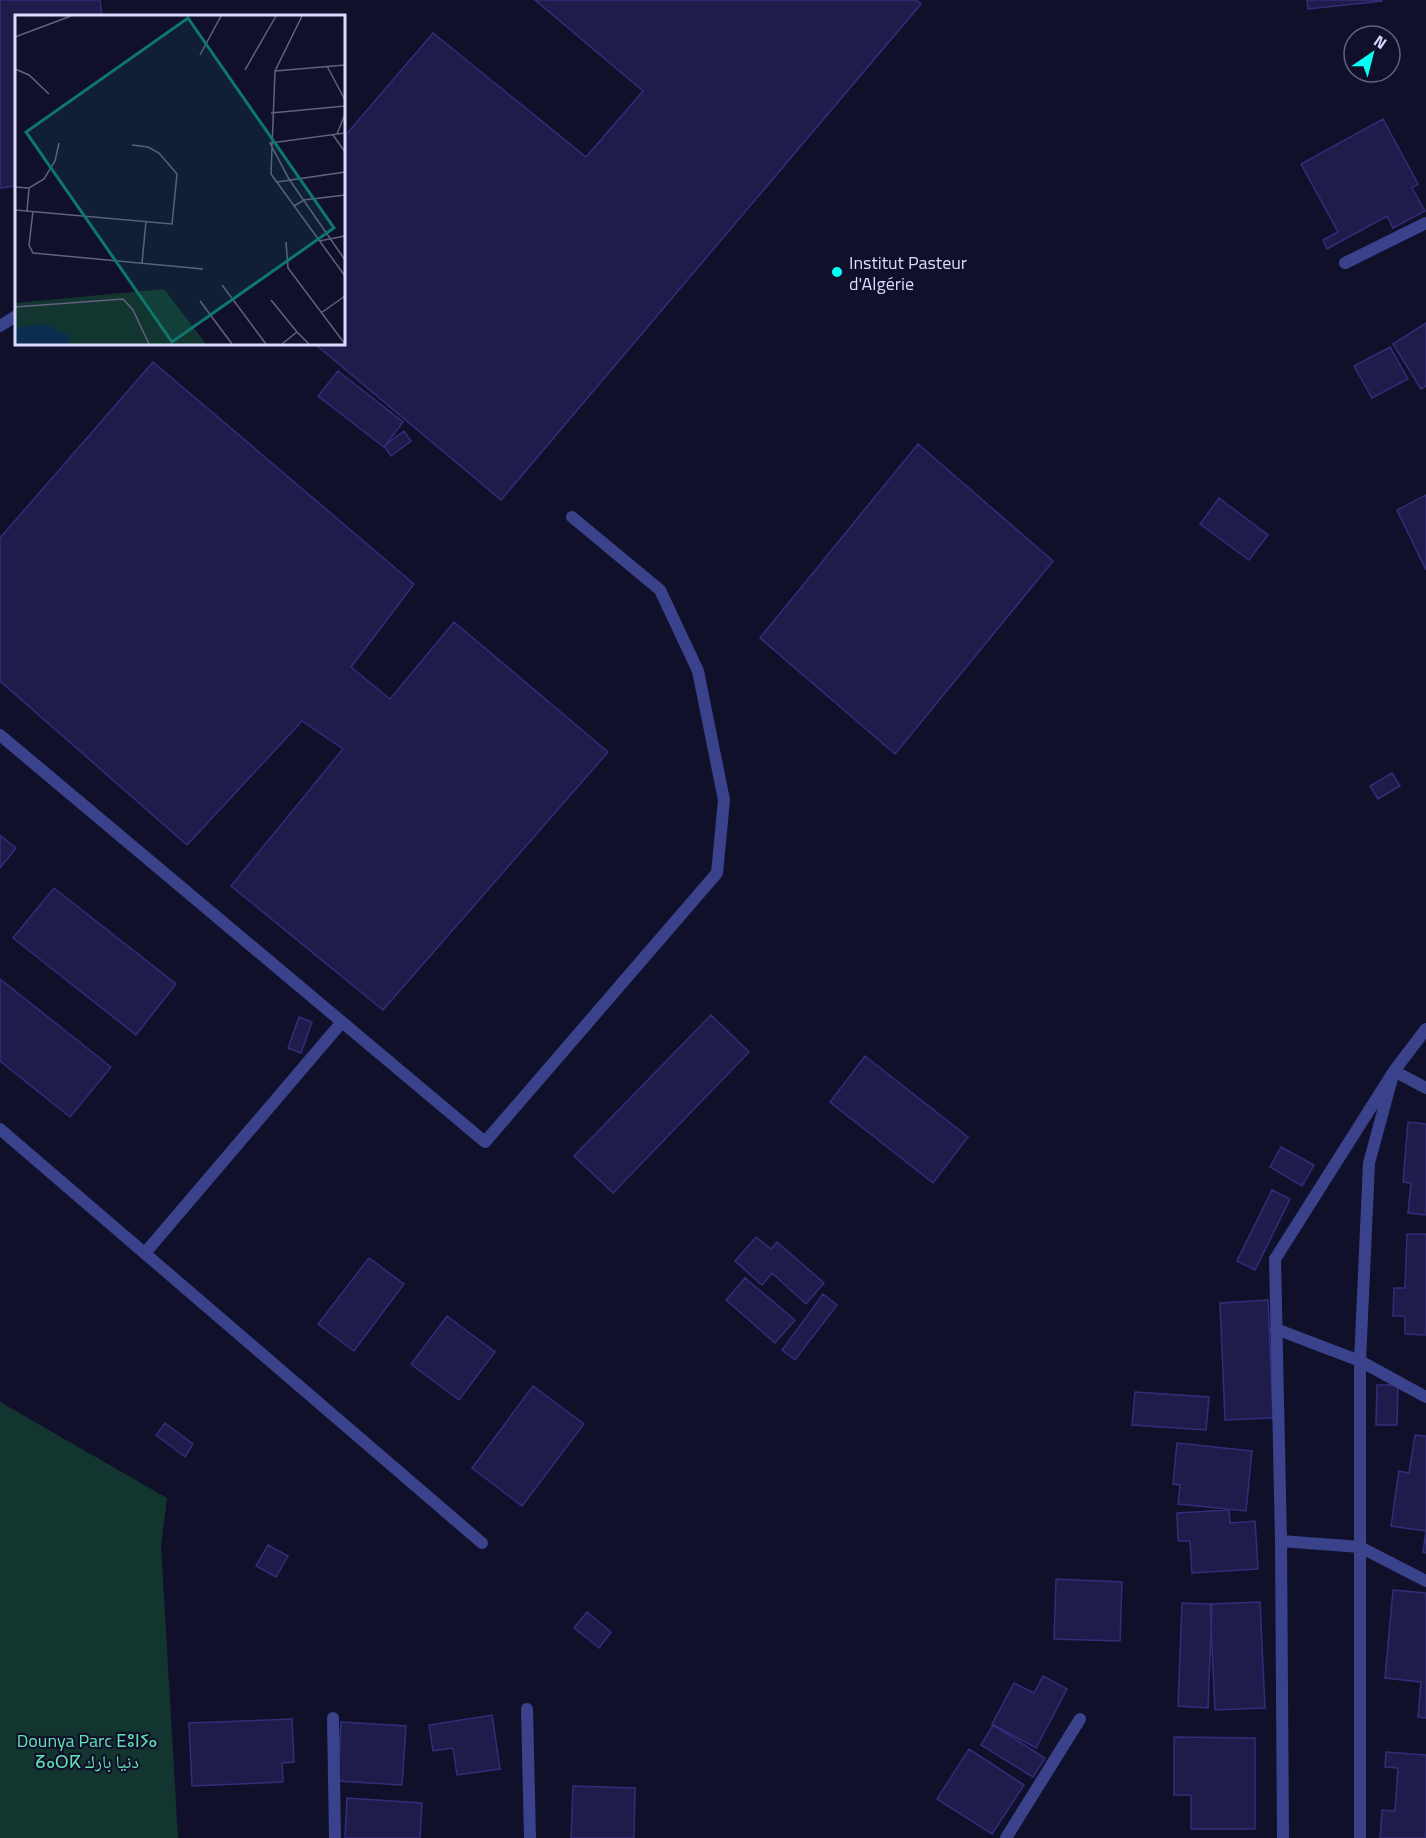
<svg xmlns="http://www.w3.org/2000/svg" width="1426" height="1838" font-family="'Titillium Web','Noto Naskh Arabic','Noto Sans Tifinagh',sans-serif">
<rect width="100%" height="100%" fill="#11102b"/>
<path fill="#13352f" d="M0,1402L167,1498L161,1546L178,1838H0Z"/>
<path fill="#1f1c4c" stroke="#322d79" stroke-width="1.5" d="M0,0H100L102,16H16V186L0,188Z
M535,0H916L921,4L501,500L315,344H344V137L433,33L586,157L643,91Z
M1307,0H1382V1L1308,9Z
M1383,119L1418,184L1412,188L1425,211L1393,228L1387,216L1327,249L1323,240L1338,232L1301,164Z
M1426,323V386L1421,389L1393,344Z
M1390,347L1408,379L1372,398L1354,366Z
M153,362L414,584L351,667L390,699L454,622L608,752L383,1010L231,886L343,749L302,721L187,845L0,681V538Z
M338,371L403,422L384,447L318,396Z
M404,431L411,441L391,456L384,446Z
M918,444L1053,561L895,754L760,638Z
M1426,495V570L1397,510Z
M1219,498L1268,535L1249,560L1200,524Z
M1392,773L1400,786L1378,799L1370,786Z
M0,835L16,848L0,868Z
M54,888L176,984L136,1035L13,938Z
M0,979L111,1067L70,1117L0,1061Z
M711,1015L749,1052L613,1193L574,1156Z
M299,1017L312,1022L301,1053L288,1048Z
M865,1056L968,1137L933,1183L830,1102Z
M1408,1122L1426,1124V1215L1408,1213L1411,1183L1403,1182Z
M1281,1147L1314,1165L1302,1186L1270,1167Z
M1272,1190L1290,1199L1255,1270L1237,1261Z
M1407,1234H1426V1335L1405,1334V1316H1393L1394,1288H1405Z
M756,1237L771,1249L777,1242L824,1283L806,1304L772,1273L762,1285L735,1261Z
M369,1258L404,1284L354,1351L318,1324Z
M745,1278L795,1320L775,1343L726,1300Z
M823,1294L837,1305L795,1360L782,1350Z
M1268,1300L1273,1418L1225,1420L1220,1303Z
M447,1316L495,1352L459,1400L411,1364Z
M1377,1385H1398L1397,1425H1376Z
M533,1386L584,1424L522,1506L472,1468Z
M1135,1392L1209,1397L1206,1430L1132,1425Z
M165,1423L193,1444L185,1457L156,1435Z
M1415,1435L1426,1436V1553L1423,1552L1426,1531L1391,1526L1399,1471L1409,1473Z
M1177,1443L1252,1451L1246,1511L1178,1504L1180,1485L1173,1484Z
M1229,1510L1230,1523L1255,1521L1258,1569L1192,1573L1190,1541H1178L1177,1513Z
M268,1545L288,1556L276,1577L256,1566Z
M1056,1579L1122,1582L1120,1641L1054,1639Z
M1393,1590L1426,1593V1718L1418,1717L1421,1682L1385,1678Z
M1260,1602L1265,1708L1215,1710L1210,1604Z
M1182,1603L1212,1604L1208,1708L1178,1706Z
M587,1612L611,1632L599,1648L574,1628Z
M1043,1676L1067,1689L1036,1748L992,1724L1014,1683L1034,1693Z
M492,1715L500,1769L457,1775L453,1748L433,1751L429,1725Z
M292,1719L294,1762L282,1763L283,1782L192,1786L189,1723Z
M341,1722L406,1726L402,1785L338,1781Z
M993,1725L1045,1758L1033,1777L981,1745Z
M1174,1737L1255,1738V1829H1191V1795H1174Z
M969,1749L1024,1785L992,1834L937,1799Z
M1386,1752L1426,1755V1838H1380L1382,1810L1395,1811L1398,1768L1385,1767Z
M573,1786L635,1788L634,1838H571Z
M347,1798L422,1803L420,1838H345Z"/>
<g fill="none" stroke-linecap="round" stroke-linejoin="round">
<path stroke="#3a428b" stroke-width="12" d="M0,326L16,316
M0,735L485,1142L717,873L724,800L698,671L660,590L572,517
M0,1129L482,1543
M145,1253L342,1022"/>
<path stroke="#3a428b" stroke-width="12" d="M1345,263L1426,223
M1276,1329L1360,1361L1426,1397
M1281,1541L1360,1547L1426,1581
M527,1709L530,1838
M333,1718L335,1838
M1006,1838L1080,1719
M1283,1838L1281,1541L1275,1259L1394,1071L1426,1029
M1360,1838V1361L1369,1163L1394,1071L1426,1088"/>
</g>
<circle fill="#06fff5" stroke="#11102b" stroke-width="2" cx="837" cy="272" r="6"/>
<g text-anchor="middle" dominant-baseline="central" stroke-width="4.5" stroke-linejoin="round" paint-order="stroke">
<g font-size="18" fill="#dadbff" stroke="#11102b" text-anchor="start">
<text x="849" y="262">Institut Pasteur<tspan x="849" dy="21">d'Algérie</tspan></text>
</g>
<g font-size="18" fill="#61e4b1" stroke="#11102b">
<text x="87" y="1740">Dounya Parc ⴹⵓⵏⵢⴰ<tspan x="87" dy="21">ⵒⴰⵔⴽ دنيا بارك</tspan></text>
</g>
</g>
<g transform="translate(15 15)">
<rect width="330" height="330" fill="#11102b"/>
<path d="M149,274L191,329H0V288Z" fill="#13352f"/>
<path d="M31,309L53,320L54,329H0V313Z" fill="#0b2d4e"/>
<path fill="none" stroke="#616180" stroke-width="1.5" d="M287,1L260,56L256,159L330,261M0,22L56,1M185,40L206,1M312,51L330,85M0,54L14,60L34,79M230,55L261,1M260,56L330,50M256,98L330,91M330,118L255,128L274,164L330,245M322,119L330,99M318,120L330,137M262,167L330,157M0,172L14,173L29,164L40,146L44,128M279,191L289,185L330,180M0,195L157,209L162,159L144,138L133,132L117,130M12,196L14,173M18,196L14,230L18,238L188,254M304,226L330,221M271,227L273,253L330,329M127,248L131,206M207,270L251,329M256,285L282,317M185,286L217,329M0,292L108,284L118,295L134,329M306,298L330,281M267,329L282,317L294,329"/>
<path fill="#0f766e" fill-opacity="0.15" stroke="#0f766e" stroke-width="3" d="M173,3L319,213L157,327L11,117Z"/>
<rect width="330" height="330" fill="none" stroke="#dadbff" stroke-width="3"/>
</g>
<g transform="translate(1372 54) rotate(35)"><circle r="28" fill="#11102b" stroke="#616180" stroke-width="1.5"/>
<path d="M0-4.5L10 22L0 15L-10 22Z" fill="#06fff5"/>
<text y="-9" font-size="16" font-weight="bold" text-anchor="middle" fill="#dadbff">N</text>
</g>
</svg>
